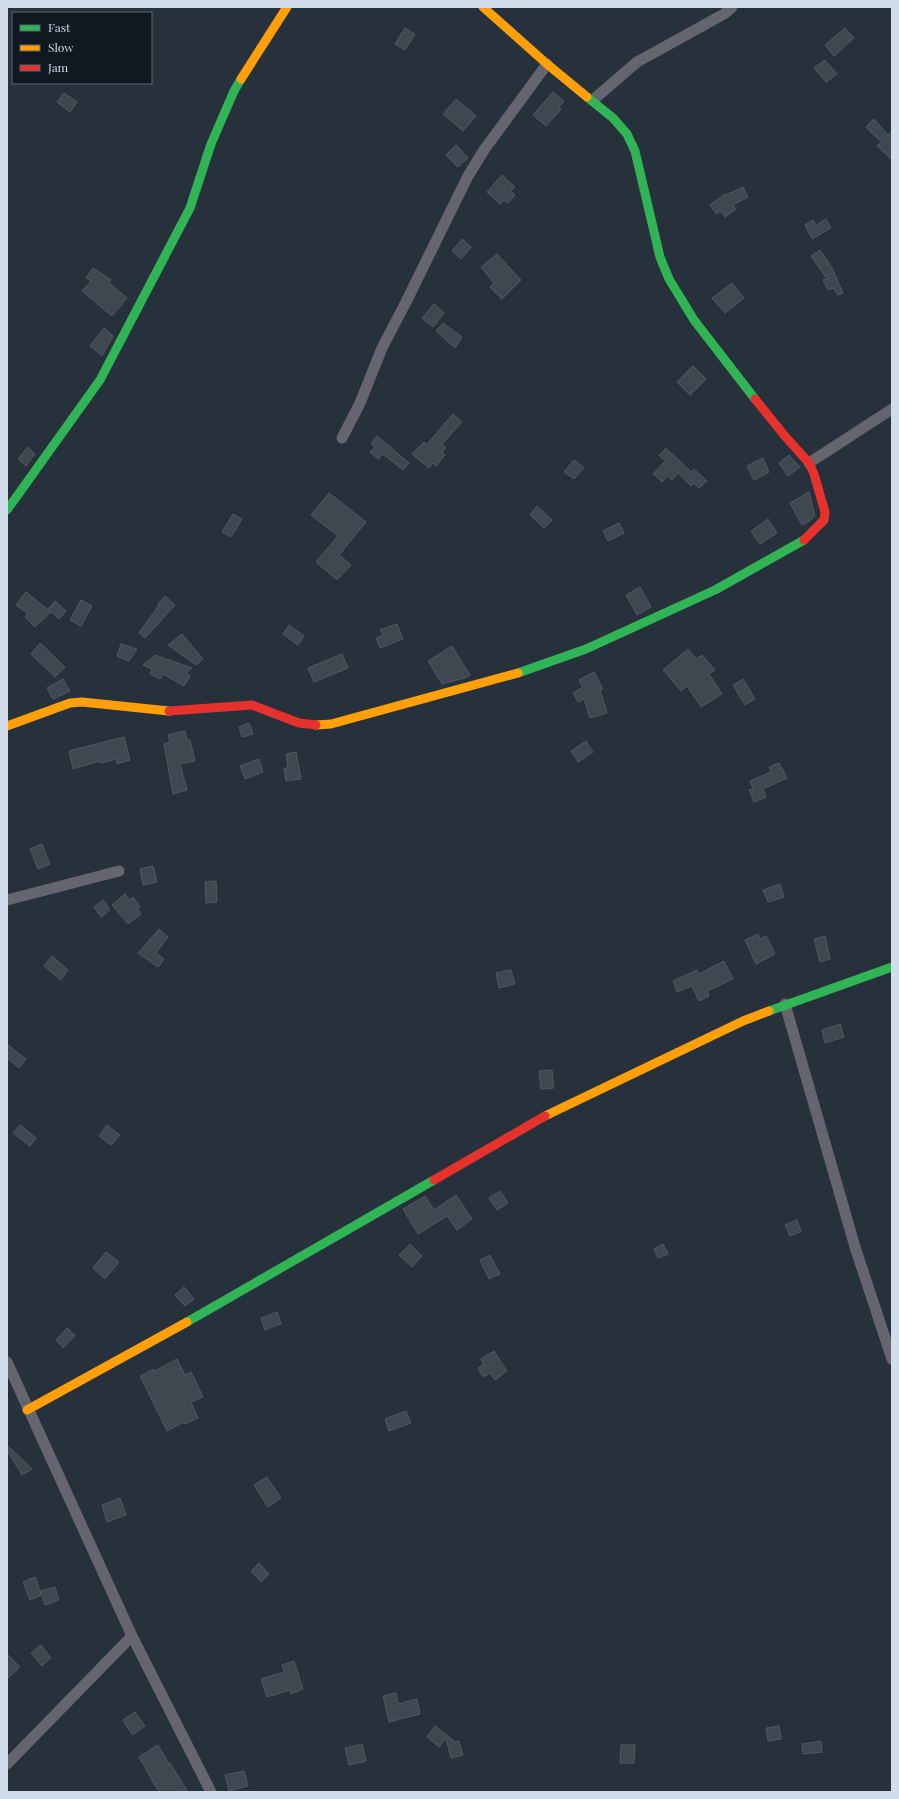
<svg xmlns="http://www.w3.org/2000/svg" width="899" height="1799" font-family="'Playfair Display',serif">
<rect width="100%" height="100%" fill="#27313c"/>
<path fill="#3f4851" stroke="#505962" d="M405,28L415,34L405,50L395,44Z
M845,28L854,38L834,56L825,45Z
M825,60L837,74L826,82L814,68Z
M553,92L564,101L559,107L561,109L546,126L533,115Z
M64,93L77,102L70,112L57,102Z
M456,99L476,116L463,131L443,114Z
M874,119L888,135L892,131V160L877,146L881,142L866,127Z
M456,145L468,158L458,167L446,155Z
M502,175L515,187L511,191L515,195L508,203L504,200L500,204L487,192Z
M743,187L748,197L733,205L736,209L725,217L721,211L716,214L710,205L725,194L726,195Z
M826,219L831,228L812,239L805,225L813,220L816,225Z
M462,239L471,247L461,259L452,251Z
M820,250L832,268L843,293L838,295L833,288L828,290L823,280L827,279L811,256Z
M497,254L521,280L502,299L490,287L494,283L481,267Z
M93,268L111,280L109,283L127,298L112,316L82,291L91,281L86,278Z
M732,283L744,298L725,313L712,298Z
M434,304L444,313L433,327L422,318Z
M443,323L462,337L455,348L436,331Z
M104,328L113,336L102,356L90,346Z
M693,366L706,379L690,395L677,382Z
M453,414L462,422L442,444L446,448L442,452L445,455L436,466L433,463L429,468L412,454L424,442L427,444Z
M377,436L409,463L403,470L383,454L378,459L370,452L375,447L371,444Z
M28,447L35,454L26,466L18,459Z
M666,448L691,472L694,469L707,481L699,488L694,483L691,486L678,473L672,480L667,476L662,482L653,474L665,461L659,455Z
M789,455L800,467L788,476L779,463Z
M763,458L769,472L754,480L747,466Z
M574,460L584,468L574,479L564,472Z
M809,492L815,516L811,520L802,525L790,503Z
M329,493L366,522L339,555L351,565L337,580L316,562L338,536L311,515Z
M537,506L552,520L544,528L530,515Z
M233,514L242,519L231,537L222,532Z
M768,519L777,533L760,544L751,531Z
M619,523L624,533L608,541L603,531Z
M640,587L651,607L637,615L626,595Z
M26,592L51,612L35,627L25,617L28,614L16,605Z
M165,596L175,605L145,638L139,633L159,605L158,604Z
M81,600L92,606L81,626L70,620Z
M55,601L66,611L59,619L48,609Z
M397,624L403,639L380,648L376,638L383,635L380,630Z
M289,625L304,636L298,645L283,634Z
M182,634L203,659L196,665L168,645Z
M40,643L65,667L55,677L31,654Z
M121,644L137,649L129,661L117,656Z
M452,646L470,675L465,678L442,684L428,661Z
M688,649L696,659L702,655L715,670L709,674L722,694L701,707L687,686L681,691L663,670Z
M342,654L348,668L314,682L308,668Z
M155,655L192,668L186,673L190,676L184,686L163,674L160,679L150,674L152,669L143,665Z
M594,672L603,689L600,690L607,713L590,718L584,699L578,702L573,693L583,687L579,680Z
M63,679L70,691L53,699L47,688Z
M743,679L755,699L745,705L733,685Z
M249,723L253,734L242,737L239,727Z
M185,731L187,740H190L195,761L180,764L187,790L173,794L164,744L170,742L168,735Z
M124,737L130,760L117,764L116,759L101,763L100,761L73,769L69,751Z
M586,741L593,752L578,762L571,751Z
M296,752L301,779L286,781L284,768H288L286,754Z
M259,759L263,772L245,779L240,766Z
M779,763L787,778L763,789L766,797L754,802L749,790L753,789L750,781L771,772L769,767Z
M42,844L50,864L38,869L30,849Z
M153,866L157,882L143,885L140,869Z
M216,881L217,902L206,903L205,882Z
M780,884L784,897L768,902L763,890Z
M125,894L129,900L133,897L140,907L137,909L141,914L128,924L112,905Z
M103,900L110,910L101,917L94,907Z
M159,929L168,937L156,953L164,959L158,967L138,953Z
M758,934L760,939L766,936L775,954L756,964L745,940Z
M825,936L830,959L820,962L814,939Z
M52,956L68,970L61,980L44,966Z
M724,961L733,979L707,991L709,996L699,1001L692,986L677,992L673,981L697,970L699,974Z
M511,970L515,984L499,988L496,973Z
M840,1024L844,1037L825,1043L822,1030Z
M7,1044L26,1059L19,1068L7,1058Z
M552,1070L554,1088L541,1089L539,1071Z
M20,1125L36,1138L30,1146L13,1133Z
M107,1125L120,1135L111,1145L99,1136Z
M500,1191L508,1203L497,1210L489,1198Z
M456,1195L472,1219L457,1230L447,1216L418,1234L403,1209L425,1196L434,1210Z
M797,1220L801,1232L790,1236L785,1225Z
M410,1244L422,1256L412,1267L399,1255Z
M663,1244L668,1254L658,1258L654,1249Z
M106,1252L119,1262L105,1279L93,1268Z
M490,1255L500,1274L489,1279L480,1260Z
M184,1287L194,1299L185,1306L175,1295Z
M277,1312L281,1324L265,1330L261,1318Z
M67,1328L75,1335L63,1348L56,1340Z
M494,1351L507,1371L495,1380L490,1373L483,1377L478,1368L484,1364L481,1359Z
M177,1359L185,1375L191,1372L203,1397L191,1402L198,1418L185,1424L184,1422L167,1431L140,1376L154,1369L155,1371Z
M406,1411L411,1423L389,1431L385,1419Z
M7,1446H8L32,1469L22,1475L7,1450Z
M267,1477L281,1498L268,1507L254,1485Z
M120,1498L126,1515L107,1522L102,1505Z
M259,1563L269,1574L261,1582L251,1571Z
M35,1577L41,1594L40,1591L55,1587L59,1600L45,1605L42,1595L30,1600L23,1582Z
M41,1645L51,1658L42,1666L31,1653Z
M7,1654L20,1667L7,1679Z
M294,1661L303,1689L291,1694L290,1690L267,1697L261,1679L284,1672L282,1665Z
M396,1693L398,1704L417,1699L420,1714L389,1722L383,1696Z
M135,1712L145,1726L132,1735L123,1720Z
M435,1726L455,1742L459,1741L463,1755L451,1758L446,1738L439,1747L427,1737Z
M779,1726L781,1739L768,1741L766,1728Z
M821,1741L822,1752L803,1754L802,1744Z
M362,1744L366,1761L349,1765L345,1748Z
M158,1745L169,1764L170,1763L188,1792H159L139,1757Z
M621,1745H635L634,1763H620Z
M244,1771L248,1786L229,1791L225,1775Z"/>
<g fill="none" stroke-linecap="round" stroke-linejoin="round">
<path stroke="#65656f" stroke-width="11" d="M593,100L637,62L724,14L732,7
M342,438L360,403L382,348L406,302L468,176L484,150L547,64
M809,463L892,409
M7,900L119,871
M785,1004L855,1247L892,1359
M7,1362L132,1636L211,1792
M7,1764L132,1636"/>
<path stroke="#30b455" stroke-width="9" d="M587,97L613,118L627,134L635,151L660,257L669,279L694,320L755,399
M7,510L100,380L190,208L211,144L234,91L241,79
M518,673L586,649L715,590L804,540
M769,1011L892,967
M187,1322L434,1180"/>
<path stroke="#ff9f0a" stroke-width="9" d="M483,7L547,64L587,97
M241,79L287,7
M316,725L331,724L518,673
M7,726L70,703L82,702L169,711
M545,1116L743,1021L769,1011
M27,1410L187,1322"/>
<path stroke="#e5322d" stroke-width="9" d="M755,399L784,435L809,463L814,474L825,512L824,520L804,540
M169,711L252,705L299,723L316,725
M434,1180L545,1116"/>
</g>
<rect width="899" height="1799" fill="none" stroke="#d1ddea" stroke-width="16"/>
<rect x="12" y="12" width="140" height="72" fill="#101921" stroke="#5d6771"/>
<rect x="20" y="25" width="20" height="6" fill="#30b455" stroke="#5d6771"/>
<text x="48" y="32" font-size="12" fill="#d1ddea">Fast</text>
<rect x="20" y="45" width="20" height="6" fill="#ff9f0a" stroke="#5d6771"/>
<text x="48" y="52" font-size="12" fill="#d1ddea">Slow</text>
<rect x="20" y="65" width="20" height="6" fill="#e5322d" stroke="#5d6771"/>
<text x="48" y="72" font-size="12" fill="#d1ddea">Jam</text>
</svg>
